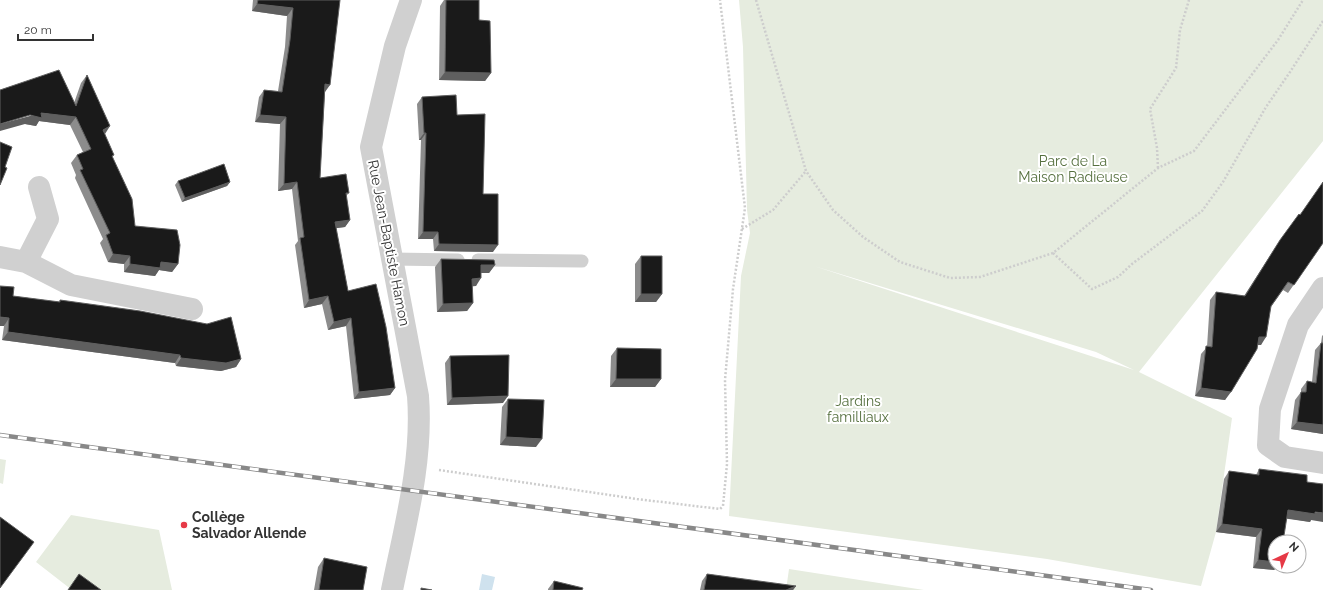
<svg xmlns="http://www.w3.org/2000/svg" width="1323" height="590" font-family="Raleway,sans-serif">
<rect width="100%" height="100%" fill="#fff"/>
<path fill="#e6ecdf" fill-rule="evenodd" d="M739,0H1323V141L1139,372L1232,418L1216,532L1201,586L1047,559L729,516L741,276L750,233L747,210L743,47ZM814,266L1096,352L1134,370Z
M0,459L6,460L3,484L0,483Z
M71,515L159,530L172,590H72L36,562Z
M789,569L924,590H786Z"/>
<path fill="#cfe2ee" d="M482,574L495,577L492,590H479Z"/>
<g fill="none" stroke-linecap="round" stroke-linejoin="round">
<path stroke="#cdcdcd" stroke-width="2.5" stroke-dasharray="2 2" stroke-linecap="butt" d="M756,0L806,171L833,210L863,237L900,262L950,278L980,277L1053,253L1158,168L1194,151L1278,40L1303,0
M1158,168L1157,148L1150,109L1176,68L1180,30L1189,0
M742,229L773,210L806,171
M1053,253L1092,289L1118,277L1132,264L1202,211L1223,182L1266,107L1290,72L1323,21
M439,470L637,499L720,509L723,506L727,464L725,380L733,289L745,208L720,0"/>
<path stroke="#d0d0d0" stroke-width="13" d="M392,259L458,260
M478,260L582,261"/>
<path stroke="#d0d0d0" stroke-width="22" d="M0,257L26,262L48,219L39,187
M26,262L71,285L192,309
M1323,288L1298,325L1270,409L1268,445L1285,457L1323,463
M392,590C405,526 423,461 418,396L371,147L395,46L411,0"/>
<defs>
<path id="rail" d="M0,435L1151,590"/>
</defs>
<use href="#rail" stroke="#888" stroke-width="4.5"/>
<use href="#rail" stroke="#fff" stroke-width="3" stroke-dasharray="9" stroke-linecap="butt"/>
</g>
<path fill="#8c8c8c" d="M253,0H340L325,92L320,178L349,193L346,196L350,220L345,227L336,228L348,291L395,388L390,395L354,399L346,326L328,330L322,304L304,308L295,245L298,241L292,189L278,191L280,124L255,122L259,97L264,90L278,91L285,47L287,16L252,11Z
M444,0H479V20L491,73L485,81L439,80L440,6Z
M87,75L105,134L135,226L178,264L172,272L159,270L155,276L124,272V264L108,262L100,243L103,239L75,178L76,175L71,163L77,155L83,152L70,125L39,121L36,126L25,124L74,103L81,83Z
M422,97L457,115L483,194L493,252L434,251L433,239H418L421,140H419L417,104Z
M178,181L230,182L227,186L182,202L175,185Z
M1299,214L1323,243L1288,293L1283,290L1271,307L1261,345H1258L1225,400L1195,396L1201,354L1207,347L1210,300L1216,292L1244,296L1275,248Z
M641,256L662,294L656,302H635V264Z
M441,259L495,265L489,273H481L476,286H472L473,303L467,311L437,312L435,267Z
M13,296L59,302L60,300L241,359L236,367L221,371L176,366L175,363L2,340L4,326Z
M1323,335V434L1291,429L1295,400L1301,392V389L1307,381L1312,382L1315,350L1321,343L1322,336Z
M617,348L661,379L655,387H610L611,356Z
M450,356L503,403L447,405L445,363Z
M508,399L536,447L500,445L502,407Z
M1259,469L1307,482L1311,520L1310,522L1286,518L1275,566H1278L1274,570L1253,568L1256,537L1216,532L1224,479L1229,471L1256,475Z
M324,558L363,590H314L318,567Z
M707,574L796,586L793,590H700L702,581Z
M554,581L582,590H548V589Z"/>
<path fill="#5f5f5f" d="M257,4L293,8L287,16L252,11Z
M445,72L491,73L485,81L439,80Z
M325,84L330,85L325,92Z
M41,113L76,117L70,125L39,121L36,126L25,124L0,131V124Z
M260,115L286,117L280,124L255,122Z
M110,126L105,134L103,130Z
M424,133H426L421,140H419Z
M230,182L227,186L182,202L185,198Z
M297,182L292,189L278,191L284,184Z
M350,220L345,227L330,229L335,222Z
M423,232H438L433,239H418Z
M439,244L498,245L493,252L434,251Z
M113,254L130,256L124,264L108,262Z
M161,262L178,264L172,272L159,270L155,276L124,272L130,264Z
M481,265H495L489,273H475Z
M481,278L476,286L466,287L472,279Z
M641,294H662L656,302H635Z
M328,296L322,304L304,308L309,300Z
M473,303L467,311L437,312L443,304Z
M0,317L9,318L4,326H0Z
M351,318L346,326L328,330L334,322Z
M8,332L180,355L175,363L2,340Z
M1259,337H1266L1261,345H1253Z
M181,358L241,359L236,367L221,371L176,366Z
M616,379H661L655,387H610Z
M395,388L390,395L354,399L359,392Z
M1201,388L1231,392L1225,400L1195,396Z
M508,396L503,403L447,405L452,398Z
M1297,422L1323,425V434L1291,429Z
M506,437L542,439L536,447L500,445Z
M1288,510L1323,513V522L1311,520L1310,522L1282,518Z
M1222,524L1262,529L1256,537L1216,532Z
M1258,560L1275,562V566H1278L1274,570L1253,568Z
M796,586L793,590H786Z"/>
<path fill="#1a1a1a" stroke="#5f5f5f" d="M258,0H340L330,85L325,84L320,178L346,174L349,193H346L350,220L335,222L348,291L376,284L386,327L395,388L359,392L351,318L334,322L328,296L309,300L300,238L304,237L297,182L284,184L286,117L260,115L264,90L282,92L290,40L293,8L257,4Z
M446,0H479V20L490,21L491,73L445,72Z
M59,70L76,106L87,75L110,126L103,130L114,155L112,156L132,199L135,226L177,230L180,245L178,264L161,262L160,268L130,264V256L113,254L106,235L110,233L80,170L83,169L77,155L91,149L76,117L41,113L42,118L30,115L0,124V90Z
M456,95L457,115L485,114L483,194H498V245L439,244L438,232H423L426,133H424L422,97Z
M0,142L12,147L5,167L7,168L0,185Z
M224,164L230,182L185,198L178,181Z
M1323,182V243L1294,285L1288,282L1271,306L1266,337H1259L1257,349L1231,392L1201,388L1206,346L1212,347L1216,292L1245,296L1280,240L1299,214L1300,215Z
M641,256H662V294H641Z
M441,259L494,260L495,265H481V278L472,279L473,303L443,304Z
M0,286L14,287L13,296L60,302V300L140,311L207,324L231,317L241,359L226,363L181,358L180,355L8,332L9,318L0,317Z
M1321,343H1323V425L1297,422L1301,392H1306L1307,381L1316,383Z
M617,348L661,349V379H616Z
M509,355L508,396L452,398L450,356Z
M508,399L544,400L542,439L506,437Z
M1259,469L1307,475V482L1323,484V513L1315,512V514L1288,510L1283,542H1275V562L1258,560L1262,529L1222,524L1229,471L1259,475Z
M0,517L34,542L0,588Z
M324,558L367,567L363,590H319Z
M79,574L101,590H68Z
M707,574L796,586L786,590H704Z
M554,581L583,588L582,590H553Z
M421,588L432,590H421Z"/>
<circle fill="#e63946" stroke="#fff" stroke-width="1.5" cx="184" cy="525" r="4"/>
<g text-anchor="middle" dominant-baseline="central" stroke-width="4" stroke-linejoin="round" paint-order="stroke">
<g font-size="14" fill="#56703f" stroke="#fff">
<text x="1073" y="161">Parc de La<tspan x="1073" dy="16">Maison Radieuse</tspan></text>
<text x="858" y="401">Jardins<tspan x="858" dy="16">familliaux</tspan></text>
</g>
<g font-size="14" fill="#333" stroke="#fff">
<text transform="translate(389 243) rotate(79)">Rue Jean-Baptiste Hamon</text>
</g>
<g font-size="14" font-weight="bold" fill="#333" stroke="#fff" text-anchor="start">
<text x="192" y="517">Collège<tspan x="192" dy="16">Salvador Allende</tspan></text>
</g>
</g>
<g transform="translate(1287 554) rotate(44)"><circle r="19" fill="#ffffff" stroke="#adadad"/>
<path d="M0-3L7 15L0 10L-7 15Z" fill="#e63946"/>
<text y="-6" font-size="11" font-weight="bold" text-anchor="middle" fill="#333333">N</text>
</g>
<path d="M18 34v6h75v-6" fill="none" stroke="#333333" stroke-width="2"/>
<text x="24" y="34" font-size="12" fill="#333333" stroke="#ffffff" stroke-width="3" paint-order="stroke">20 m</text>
</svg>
